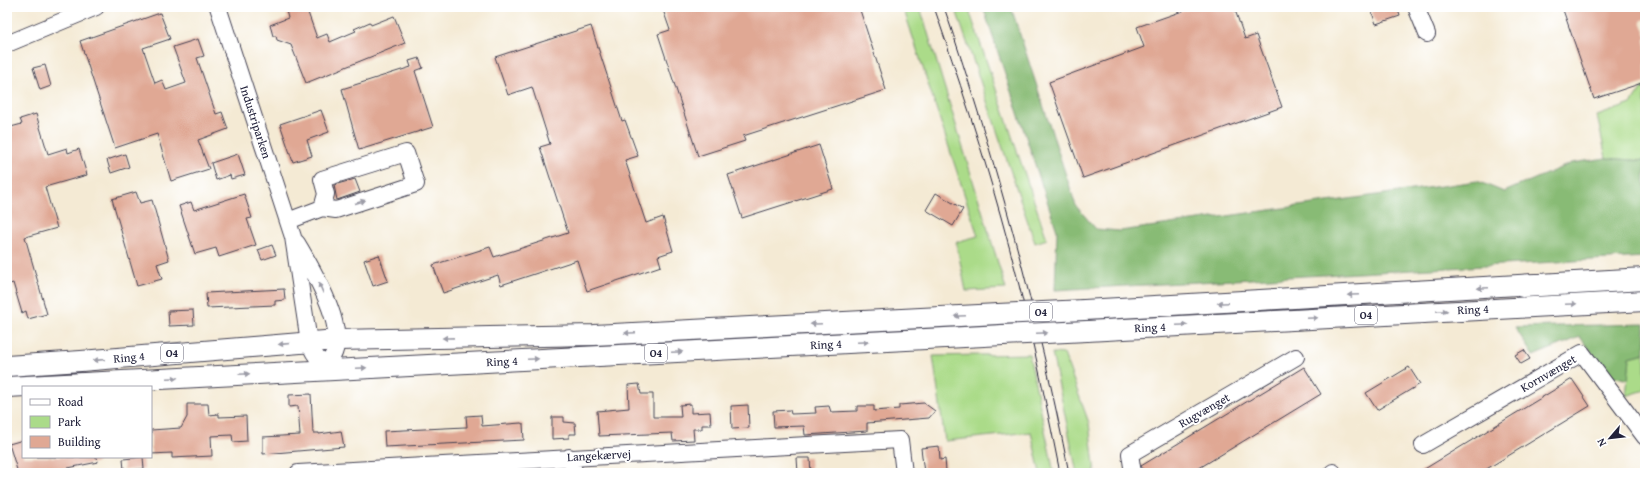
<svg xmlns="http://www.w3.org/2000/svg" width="1652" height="480" font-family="'Gentium Book Plus',serif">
<rect width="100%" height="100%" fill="#fff"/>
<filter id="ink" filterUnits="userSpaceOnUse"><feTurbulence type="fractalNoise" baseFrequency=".025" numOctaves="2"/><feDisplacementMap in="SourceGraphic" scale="8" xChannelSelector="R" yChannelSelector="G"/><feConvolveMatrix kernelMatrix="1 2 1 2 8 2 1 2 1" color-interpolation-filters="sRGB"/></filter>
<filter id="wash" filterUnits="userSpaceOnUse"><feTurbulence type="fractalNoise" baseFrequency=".012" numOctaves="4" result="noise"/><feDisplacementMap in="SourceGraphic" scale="16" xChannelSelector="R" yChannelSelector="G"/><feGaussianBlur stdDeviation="0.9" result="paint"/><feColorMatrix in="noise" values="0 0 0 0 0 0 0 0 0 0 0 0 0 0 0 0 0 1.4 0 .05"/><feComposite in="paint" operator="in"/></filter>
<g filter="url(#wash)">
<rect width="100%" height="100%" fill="#f4ead4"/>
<path fill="#abdb89" stroke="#667e62" d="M903,7H920L1006,289L966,291L956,242L978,236Z
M955,7H968L1047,239L1035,243Z
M1643,86H1645V161L1606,158L1597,116L1631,104Z
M1052,353L1064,354L1089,423L1095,473H1077Z
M1645,353V390L1626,396L1630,357Z
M1029,354L1054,473H1040L1031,432L945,441L933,356Z"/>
<path fill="#88bb75" stroke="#556e58" d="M983,7H1011L1076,206L1096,229L1120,231L1477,181L1504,192L1572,163L1606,158L1645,161V257L1055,290L1057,231Z
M1645,324V353L1630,357L1628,380L1609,375L1580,337L1533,356L1515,327Z"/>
<g id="blocks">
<path fill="#e0a894" d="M285,7H306L317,38L327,34L330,42L356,31L354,29L370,22L371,25L394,16L405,43L306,83L291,45L277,40L276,36H273L270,25L288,18Z
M662,7H859L886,90L743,136L745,141L698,156L658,34L670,30Z
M1194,7H1234L1245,39L1256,35L1282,107L1083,178L1049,82L1144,47L1137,27Z
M1370,7H1397L1400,16L1376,24Z
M1562,7H1645V19L1641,21L1645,31V82L1594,99Z
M160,13L170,39L143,48L155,83L162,80L166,90L186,83L173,47L198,39L204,56L197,58L216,114L222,112L228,129L198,140L209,169L171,181L157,134L115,148L80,41Z
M591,26L622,121L625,120L638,156L625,160L646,223L663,217L673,251L658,256L661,266L587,291L577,260L501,285L498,275L443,293L433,265L490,247L494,257L568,233L540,147L550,144L532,87L508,95L495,57Z
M419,58L423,68L415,71L433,127L359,150L342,89L411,67L409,61Z
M45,65L51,86L40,90L33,68Z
M321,110L329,132L307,140L312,156L293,162L280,124Z
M36,114L48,154L67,148L68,153L79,149L87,175L45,187L57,228L25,237L47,314L28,319L26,311L22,313L13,283L7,285V128L22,124L20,119Z
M819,145L833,189L742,218L728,175Z
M125,154L129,167L111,173L107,160Z
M238,154L245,175L231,179L230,175L216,180L211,163Z
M355,179L360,192L337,200L334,185Z
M136,192L140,203L152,200L169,260L157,264L162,279L137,286L112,199Z
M936,193L963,209L953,226L926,210Z
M244,194L252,218L247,219L256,245L219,257L216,248L195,254L179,206L191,202L194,210Z
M272,245L276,255L262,260L258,250Z
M379,255L388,281L373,286L364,260Z
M284,289L285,300L275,301V305L207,308L206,293Z
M193,310L194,325L169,326L168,311Z
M1524,350L1530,359L1521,364L1515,355Z
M1304,367L1321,394L1191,473H1145L1141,466Z
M1409,367L1420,384L1377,410L1366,393Z
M1572,379L1590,406L1480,473H1418Z
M639,384L641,394H653V417H681L680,405L691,404V413L710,412L711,425H702V429H693L694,440L673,441L672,433L599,436L597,411L629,408L628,385Z
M311,394L313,433H319V434L341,431L344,447L263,454V437L300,435L298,406L289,407V395Z
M924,403L935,411L929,418L867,423V431L805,435L804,426L774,427L773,411L790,410L791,414L816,413L815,407L829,406L831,412L857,411V406H874V411L899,409V405Z
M187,404H208L209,415L219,414V417L246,416L247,441L233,442L232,435L211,436L212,456L172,458V453L151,454V430L181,428L187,417Z
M748,405L749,428L732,429L731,406Z
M481,415L482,426L521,423L523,424L524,440L385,447L384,431L465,427H467L466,416Z
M552,417H564V422L575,423L576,434H569V438L552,439Z
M23,440V457H97L98,462L53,471V473H18L9,444Z
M939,446L940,460L945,459L946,471H942V473H924L921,448Z
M143,457L144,469L124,470L123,459Z
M797,458H810L811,473H798Z"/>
</g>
</g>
<g filter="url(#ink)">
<use href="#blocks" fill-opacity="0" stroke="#424052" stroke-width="1"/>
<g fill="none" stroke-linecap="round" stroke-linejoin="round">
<defs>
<path id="minor" d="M218,7L293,237L309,342C314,357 322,366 337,369
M1416,7L1427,34
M7,44L96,7
M288,221L322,208L336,210L416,184L406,153L322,179L326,194L322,208
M297,243C312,269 366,354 315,369
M1423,445L1582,353L1645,437
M569,457L575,473
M298,473L900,440L904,473
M1133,473L1130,454L1296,357
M1332,473L1333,472"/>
<path id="major" d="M1084,310L1537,284
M1087,331L1645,301
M7,366L81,361L337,340L594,335L998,314
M7,387L1003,335"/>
<path id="highway" d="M1522,286L1645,279"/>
</defs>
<use href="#minor" stroke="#424052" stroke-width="18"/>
<use href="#major" stroke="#424052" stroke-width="22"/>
<use href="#highway" stroke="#424052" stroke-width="24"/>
<use href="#minor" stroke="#fff" stroke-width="16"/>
<use href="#major" stroke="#fff" stroke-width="20"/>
<use href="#highway" stroke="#fff" stroke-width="22"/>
<path stroke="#22223b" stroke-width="1" d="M934,7C958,77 981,146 1001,217C1025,302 1043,387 1060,473
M944,7C996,160 1038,314 1069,473"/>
<defs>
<path id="major-bridge" d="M998,314L1084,310
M1003,335L1087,331"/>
</defs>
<use href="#major-bridge" stroke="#424052" stroke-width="22" stroke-linecap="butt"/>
<use href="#major-bridge" stroke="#fff" stroke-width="20"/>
</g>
<defs><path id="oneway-solid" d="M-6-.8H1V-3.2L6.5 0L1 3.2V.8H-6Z"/></defs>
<g fill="#9c9ca7">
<use href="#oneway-solid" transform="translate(360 202) rotate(-18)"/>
<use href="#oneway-solid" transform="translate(321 288) rotate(-113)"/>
<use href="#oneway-solid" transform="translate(1483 288) rotate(177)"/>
<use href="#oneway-solid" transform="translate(1353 295) rotate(177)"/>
<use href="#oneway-solid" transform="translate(1223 303) rotate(177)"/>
<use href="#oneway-solid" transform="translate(1571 304) rotate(-3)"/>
<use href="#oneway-solid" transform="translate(1442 311) rotate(-3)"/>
<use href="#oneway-solid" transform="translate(960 316) rotate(177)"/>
<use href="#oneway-solid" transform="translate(1312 318) rotate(-3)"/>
<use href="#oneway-solid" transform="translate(816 324) rotate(177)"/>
<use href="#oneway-solid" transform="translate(1182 325) rotate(-3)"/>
<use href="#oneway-solid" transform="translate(630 333) rotate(177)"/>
<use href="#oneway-solid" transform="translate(1042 333) rotate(-3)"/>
<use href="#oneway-solid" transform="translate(448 338) rotate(179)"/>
<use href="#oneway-solid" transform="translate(863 342) rotate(-3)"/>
<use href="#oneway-solid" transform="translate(284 344) rotate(175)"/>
<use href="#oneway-solid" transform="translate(677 352) rotate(-3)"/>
<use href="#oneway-solid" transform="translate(533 359) rotate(-3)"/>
<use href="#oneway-solid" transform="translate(99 360) rotate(175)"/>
<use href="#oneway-solid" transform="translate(361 368) rotate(-3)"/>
<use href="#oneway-solid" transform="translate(244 374) rotate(-3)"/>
<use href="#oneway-solid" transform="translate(172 378) rotate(-3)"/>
</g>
</g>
<g text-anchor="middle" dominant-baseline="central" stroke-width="4" stroke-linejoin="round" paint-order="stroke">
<g fill="#fff" stroke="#646476" stroke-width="1">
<rect x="1030" y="303" width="22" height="18" rx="3"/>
<rect x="1355" y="306" width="22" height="18" rx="3"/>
<rect x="161" y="344" width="22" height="18" rx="3"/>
<rect x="645" y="344" width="22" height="18" rx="3"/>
</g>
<g font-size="11" font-weight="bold" fill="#22223b">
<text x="1041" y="312">O4</text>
<text x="1366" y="315">O4</text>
<text x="172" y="353">O4</text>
<text x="656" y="353">O4</text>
</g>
<g font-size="12" fill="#22223b" stroke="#fff">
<text transform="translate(256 122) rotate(72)">Industriparken</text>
<text transform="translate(1473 309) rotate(-3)">Ring 4</text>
<text transform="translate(1150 327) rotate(-3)">Ring 4</text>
<text transform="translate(826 344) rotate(-3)">Ring 4</text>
<text transform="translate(129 357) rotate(-5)">Ring 4</text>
<text transform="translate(502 361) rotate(-3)">Ring 4</text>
<text transform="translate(1548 373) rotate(-30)">Kornvænget</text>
<text transform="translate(1204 410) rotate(-30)">Rugvænget</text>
<text transform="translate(599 455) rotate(-3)">Langekærvej</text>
</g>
</g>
<rect width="1652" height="480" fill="none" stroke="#fff" stroke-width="24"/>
<rect x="22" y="386" width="130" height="72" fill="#ffffff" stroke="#a7a7b1"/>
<rect x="30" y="399" width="20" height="6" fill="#ffffff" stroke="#a7a7b1"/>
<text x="58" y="406" font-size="12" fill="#22223b">Road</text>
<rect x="30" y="416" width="20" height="12" fill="#abdb89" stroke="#a7a7b1"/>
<text x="58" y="426" font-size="12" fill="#22223b">Park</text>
<rect x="30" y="436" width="20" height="12" fill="#e0a894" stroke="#a7a7b1"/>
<text x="58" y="446" font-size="12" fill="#22223b">Building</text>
<g transform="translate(1610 438) rotate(242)" stroke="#ffffff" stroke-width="3" paint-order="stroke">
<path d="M0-3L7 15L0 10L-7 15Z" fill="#22223b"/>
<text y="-6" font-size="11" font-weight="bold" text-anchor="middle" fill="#22223b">N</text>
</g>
</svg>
